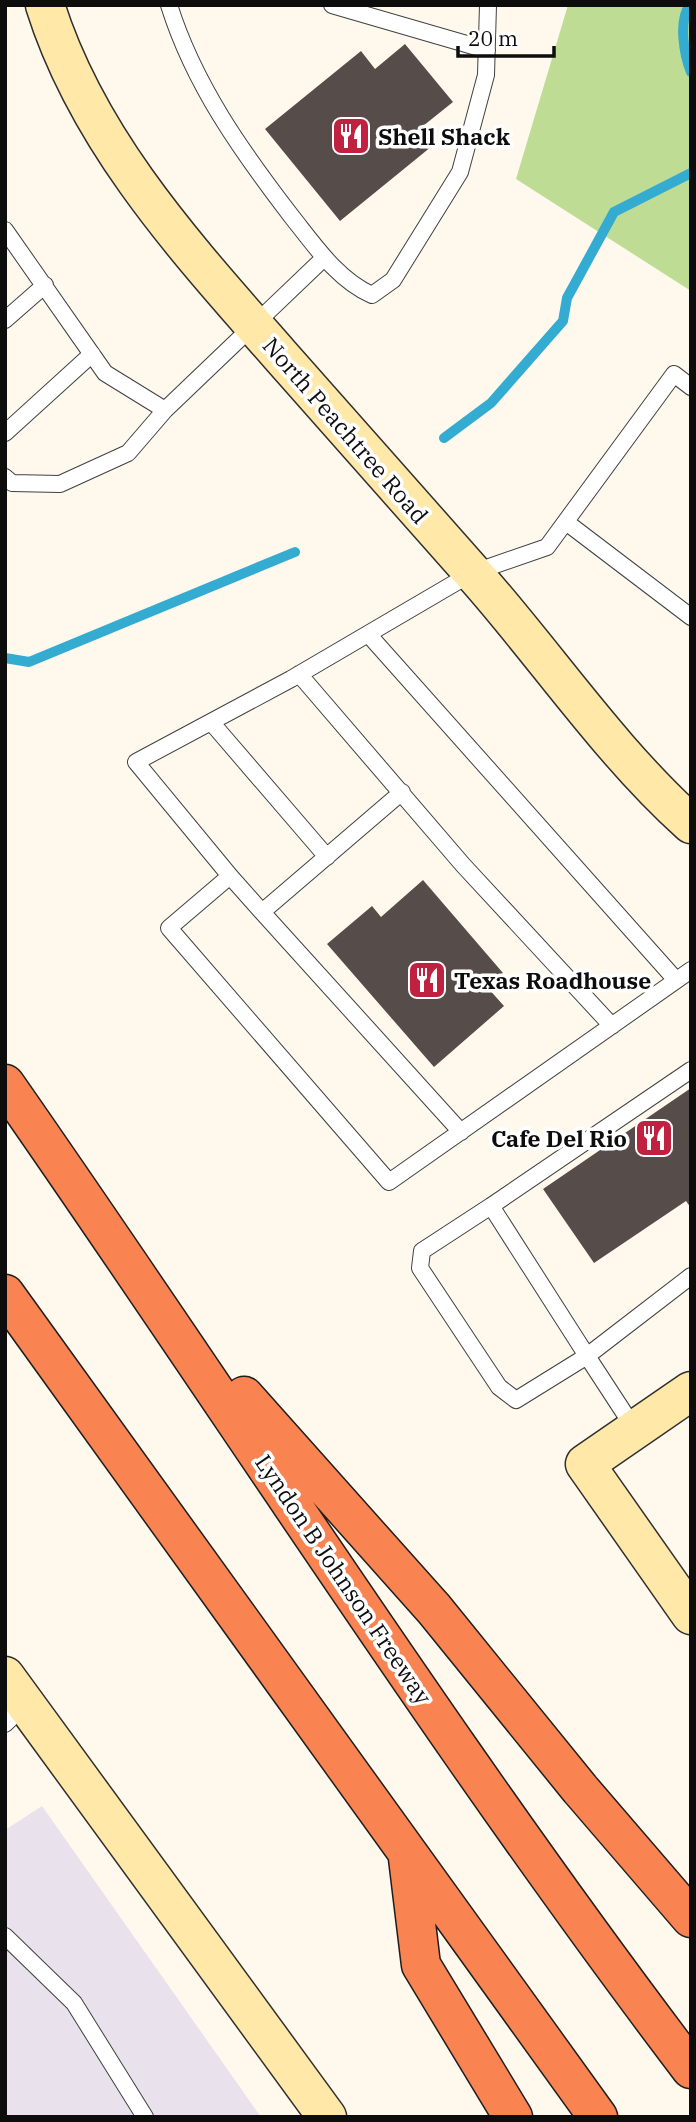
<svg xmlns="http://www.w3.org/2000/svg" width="696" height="2122" font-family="'IBM Plex Serif',serif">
<rect width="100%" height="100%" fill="#fff9ed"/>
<path fill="#e9e1ec" d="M42,1806L261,2117H5V1830Z"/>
<path fill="#bfdc94" d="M568,5H691V291L516,179Z"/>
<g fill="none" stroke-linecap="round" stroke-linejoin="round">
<path stroke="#34abd1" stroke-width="10" d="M690,5C678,20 684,55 691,72
M444,438L491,403L563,321L567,298L614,212L691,173
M5,658L29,662L295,552"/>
</g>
<path fill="#564c49" d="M405,44L453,102L423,126L437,142L340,221L265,129L361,51L375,69Z
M423,880L503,973L487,987L504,1006L434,1067L327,944L372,906L381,917Z
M691,1088V1208L686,1201L594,1263L543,1189Z"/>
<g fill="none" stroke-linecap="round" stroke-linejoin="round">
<defs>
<path id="lane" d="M169,5C194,85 242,152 292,217C315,246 338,280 372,295L393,280L460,172L486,75L488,5
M332,5L487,50
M5,230L105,373L165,410L324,258
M5,320L45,285
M691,387L674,374L547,547L472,573L291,679L136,762L230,876L169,928L389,1182L691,970
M5,433L92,354
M5,477L12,483L60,484L128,453L165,410
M566,522L691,617
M368,634L676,980
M299,674L463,865L612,1026
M211,722L327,857
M230,876L262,912L402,792
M262,912L461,1132
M491,1206L422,1251L420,1268L499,1387L516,1400L587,1356L491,1206L691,1070
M634,1428L587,1356L691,1276
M5,1724L26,1704
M5,1936L74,2003L145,2117"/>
<path id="secondary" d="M45,5C88,142 187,249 279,354C346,430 413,505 479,580C550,661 611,752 691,824
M691,1391L585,1464L691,1615
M5,1676L327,2117"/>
<path id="highway" d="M5,1084C234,1412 449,1751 691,2069
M5,1294L598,2117
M244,1396L434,1609L580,1789L691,1918
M408,1858L421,1965L513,2117"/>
</defs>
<use href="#lane" stroke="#404040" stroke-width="18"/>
<use href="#secondary" stroke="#2f2f2f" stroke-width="41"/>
<use href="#highway" stroke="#1e1e1e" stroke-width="41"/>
<use href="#lane" stroke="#fff" stroke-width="16"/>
<use href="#secondary" stroke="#ffe8a8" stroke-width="38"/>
<use href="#highway" stroke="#f98351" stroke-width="38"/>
</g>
<defs>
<symbol id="restaurant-square" viewBox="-11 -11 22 22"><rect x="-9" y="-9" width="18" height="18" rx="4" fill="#c12141" stroke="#fff"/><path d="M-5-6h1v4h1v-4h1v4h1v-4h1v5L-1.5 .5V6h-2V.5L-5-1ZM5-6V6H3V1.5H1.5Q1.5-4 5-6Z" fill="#fff"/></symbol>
</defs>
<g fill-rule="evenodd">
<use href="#restaurant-square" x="329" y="114" width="44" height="44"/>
<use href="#restaurant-square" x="405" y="958" width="44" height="44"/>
<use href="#restaurant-square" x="632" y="1116" width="44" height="44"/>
</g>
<g text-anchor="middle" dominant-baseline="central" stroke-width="7" stroke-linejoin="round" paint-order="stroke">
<g font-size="23" font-weight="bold" fill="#0d0d0d" stroke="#fff" text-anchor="start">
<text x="378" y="136">Shell Shack</text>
<text x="454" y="980">Texas Roadhouse</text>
<text x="627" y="1138" text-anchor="end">Cafe Del Rio</text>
</g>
<g font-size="23" fill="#0d0d0d" stroke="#fff">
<text transform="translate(346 430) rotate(49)">North Peachtree Road</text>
<text transform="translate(344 1579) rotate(56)">Lyndon B Johnson Freeway</text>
</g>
</g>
<rect width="696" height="2122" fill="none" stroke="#0d0d0d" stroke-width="14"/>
<path d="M458 46v10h96v-10" fill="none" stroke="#0d0d0d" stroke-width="3.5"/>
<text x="468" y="46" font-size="21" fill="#0d0d0d" stroke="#ffffff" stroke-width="5" paint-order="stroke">20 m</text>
</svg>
